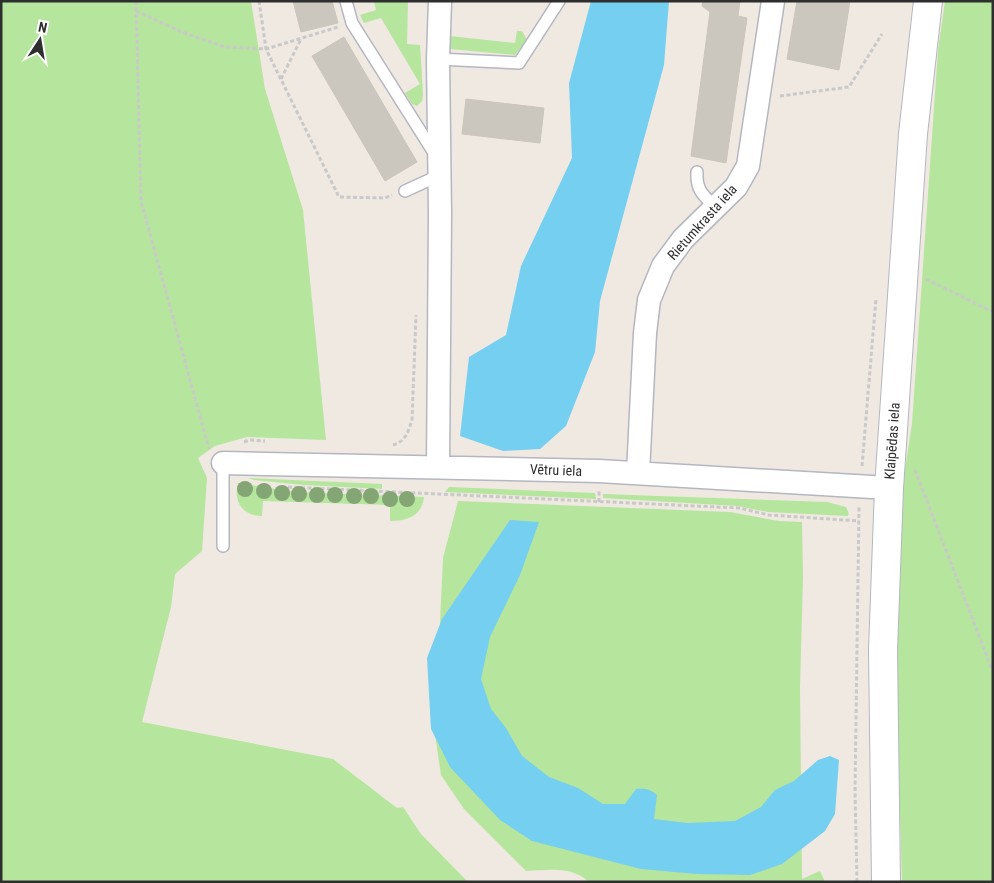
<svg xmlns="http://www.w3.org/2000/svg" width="994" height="883" font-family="'Roboto Condensed',sans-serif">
<rect width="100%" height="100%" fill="#efe9e1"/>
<path fill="#b6e59e" d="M1,1H251L265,89L303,210L326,440L247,437L215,446L198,458L207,478L202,551L175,574L171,607L142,722L333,759L397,808L403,807L421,834L468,882H1Z
M374,1H408L407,44L420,45L423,95L422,101L417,106L412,104L405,93L420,84L381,18L364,23L360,15L376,10Z
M945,1H993V882H902L894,611L901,495L912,424L938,50Z
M517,31H522L527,40L515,55L450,49L449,36L515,43Z
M248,478L382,484V489L304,485L254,480Z
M238,483L293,492L424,497C422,516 407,521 390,521V505L263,501L262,516C243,516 233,502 238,483Z
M449,487L595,493L596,499L445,492Z
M603,494L827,502L846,507L849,514L847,516L768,512L737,506L603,498Z
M458,501L730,512L779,521L802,522L803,577L800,687L802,879L820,871L825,882H589C572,866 548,870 526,871L464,809L441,775L435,734L443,558Z"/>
<path fill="#75cff0" d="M591,1H669L664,65L600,301L595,352L566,426L540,449L503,451L460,436L469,357L506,335L521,266L572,158L569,83Z
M510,520L539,522L520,575L490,637L481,679L491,709L506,728L522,756L549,777L578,788L603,804H625L636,789C645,788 650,789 657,795L654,819L687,823L735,821L761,807L775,790L794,781L818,760L830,756L839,760L835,814L825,831L782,864L750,875L697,874L641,869L532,841L500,820L450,767L431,729L427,658L442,619Z"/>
<path fill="#cbc7bf" stroke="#cbc5ba" d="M293,1H332L338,23L301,32Z
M703,1H740L738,16L747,18L726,163L691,156L710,12L702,6Z
M797,1H850L839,70L787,59Z
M344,37L417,162L385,181L312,56Z
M466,99L544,108L540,143L462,134Z"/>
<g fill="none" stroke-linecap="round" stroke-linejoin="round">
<defs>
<path id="lane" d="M346,1L352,23L436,156
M438,59L519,63L559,1
M697,172C696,190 703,195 715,207
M405,191L440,175
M223,546V463"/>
<path id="street" d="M223,463L599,471L889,488
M438,467L440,215L438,59L440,1
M638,473L645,333L649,300L663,266L683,239L736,187L748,166L773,1"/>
<path id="secondary" d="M886,882L883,650L889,488L913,134L928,1"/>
</defs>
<use href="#lane" stroke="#b4b7c1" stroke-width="14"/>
<use href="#street" stroke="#b4b7c1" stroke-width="25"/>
<use href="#secondary" stroke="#b4b7c1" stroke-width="30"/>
<path stroke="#c9c9c9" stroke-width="3" stroke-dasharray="4 2.5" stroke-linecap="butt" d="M136,1L141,201L209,449
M259,1L266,49L339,197L385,198L392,195
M136,11L182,32L225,47L266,49L338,27
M281,79L301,39
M780,96L849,87L882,34
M926,279L993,312
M244,442L249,440L265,441
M393,445C406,441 408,432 412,420L416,315
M862,466L876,298
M915,470L993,672
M288,487L739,508L769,515L859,521
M599,502V490
M857,882L855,791L859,507"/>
<use href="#lane" stroke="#fff" stroke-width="11"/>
<use href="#street" stroke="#fff" stroke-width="22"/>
<use href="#secondary" stroke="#fff" stroke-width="28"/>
</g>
<g fill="#84a574">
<circle cx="245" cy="489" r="8"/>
<circle cx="264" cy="491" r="8"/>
<circle cx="282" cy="493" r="8"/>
<circle cx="299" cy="494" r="8"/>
<circle cx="317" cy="495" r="8"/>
<circle cx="335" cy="495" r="8"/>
<circle cx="354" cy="496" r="8"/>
<circle cx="371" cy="496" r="8"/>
<circle cx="390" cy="499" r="8"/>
<circle cx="407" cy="499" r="8"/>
</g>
<g text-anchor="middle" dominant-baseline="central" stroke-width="4" stroke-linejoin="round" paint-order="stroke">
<g font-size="14" fill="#2e2e2e" stroke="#fff">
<text transform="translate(702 222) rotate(-48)">Rietumkrasta iela</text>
<text transform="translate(892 441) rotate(-86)">Klaipēdas iela</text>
<text transform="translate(556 470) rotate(2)">Vētru iela</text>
</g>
</g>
<rect width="994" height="883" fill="none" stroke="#2e2e2e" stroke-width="5"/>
<g transform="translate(40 40) rotate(12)" stroke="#ffffff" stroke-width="4" paint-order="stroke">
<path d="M0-4L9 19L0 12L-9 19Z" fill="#2e2e2e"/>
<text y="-8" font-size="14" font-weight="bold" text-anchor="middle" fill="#2e2e2e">N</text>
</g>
</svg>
